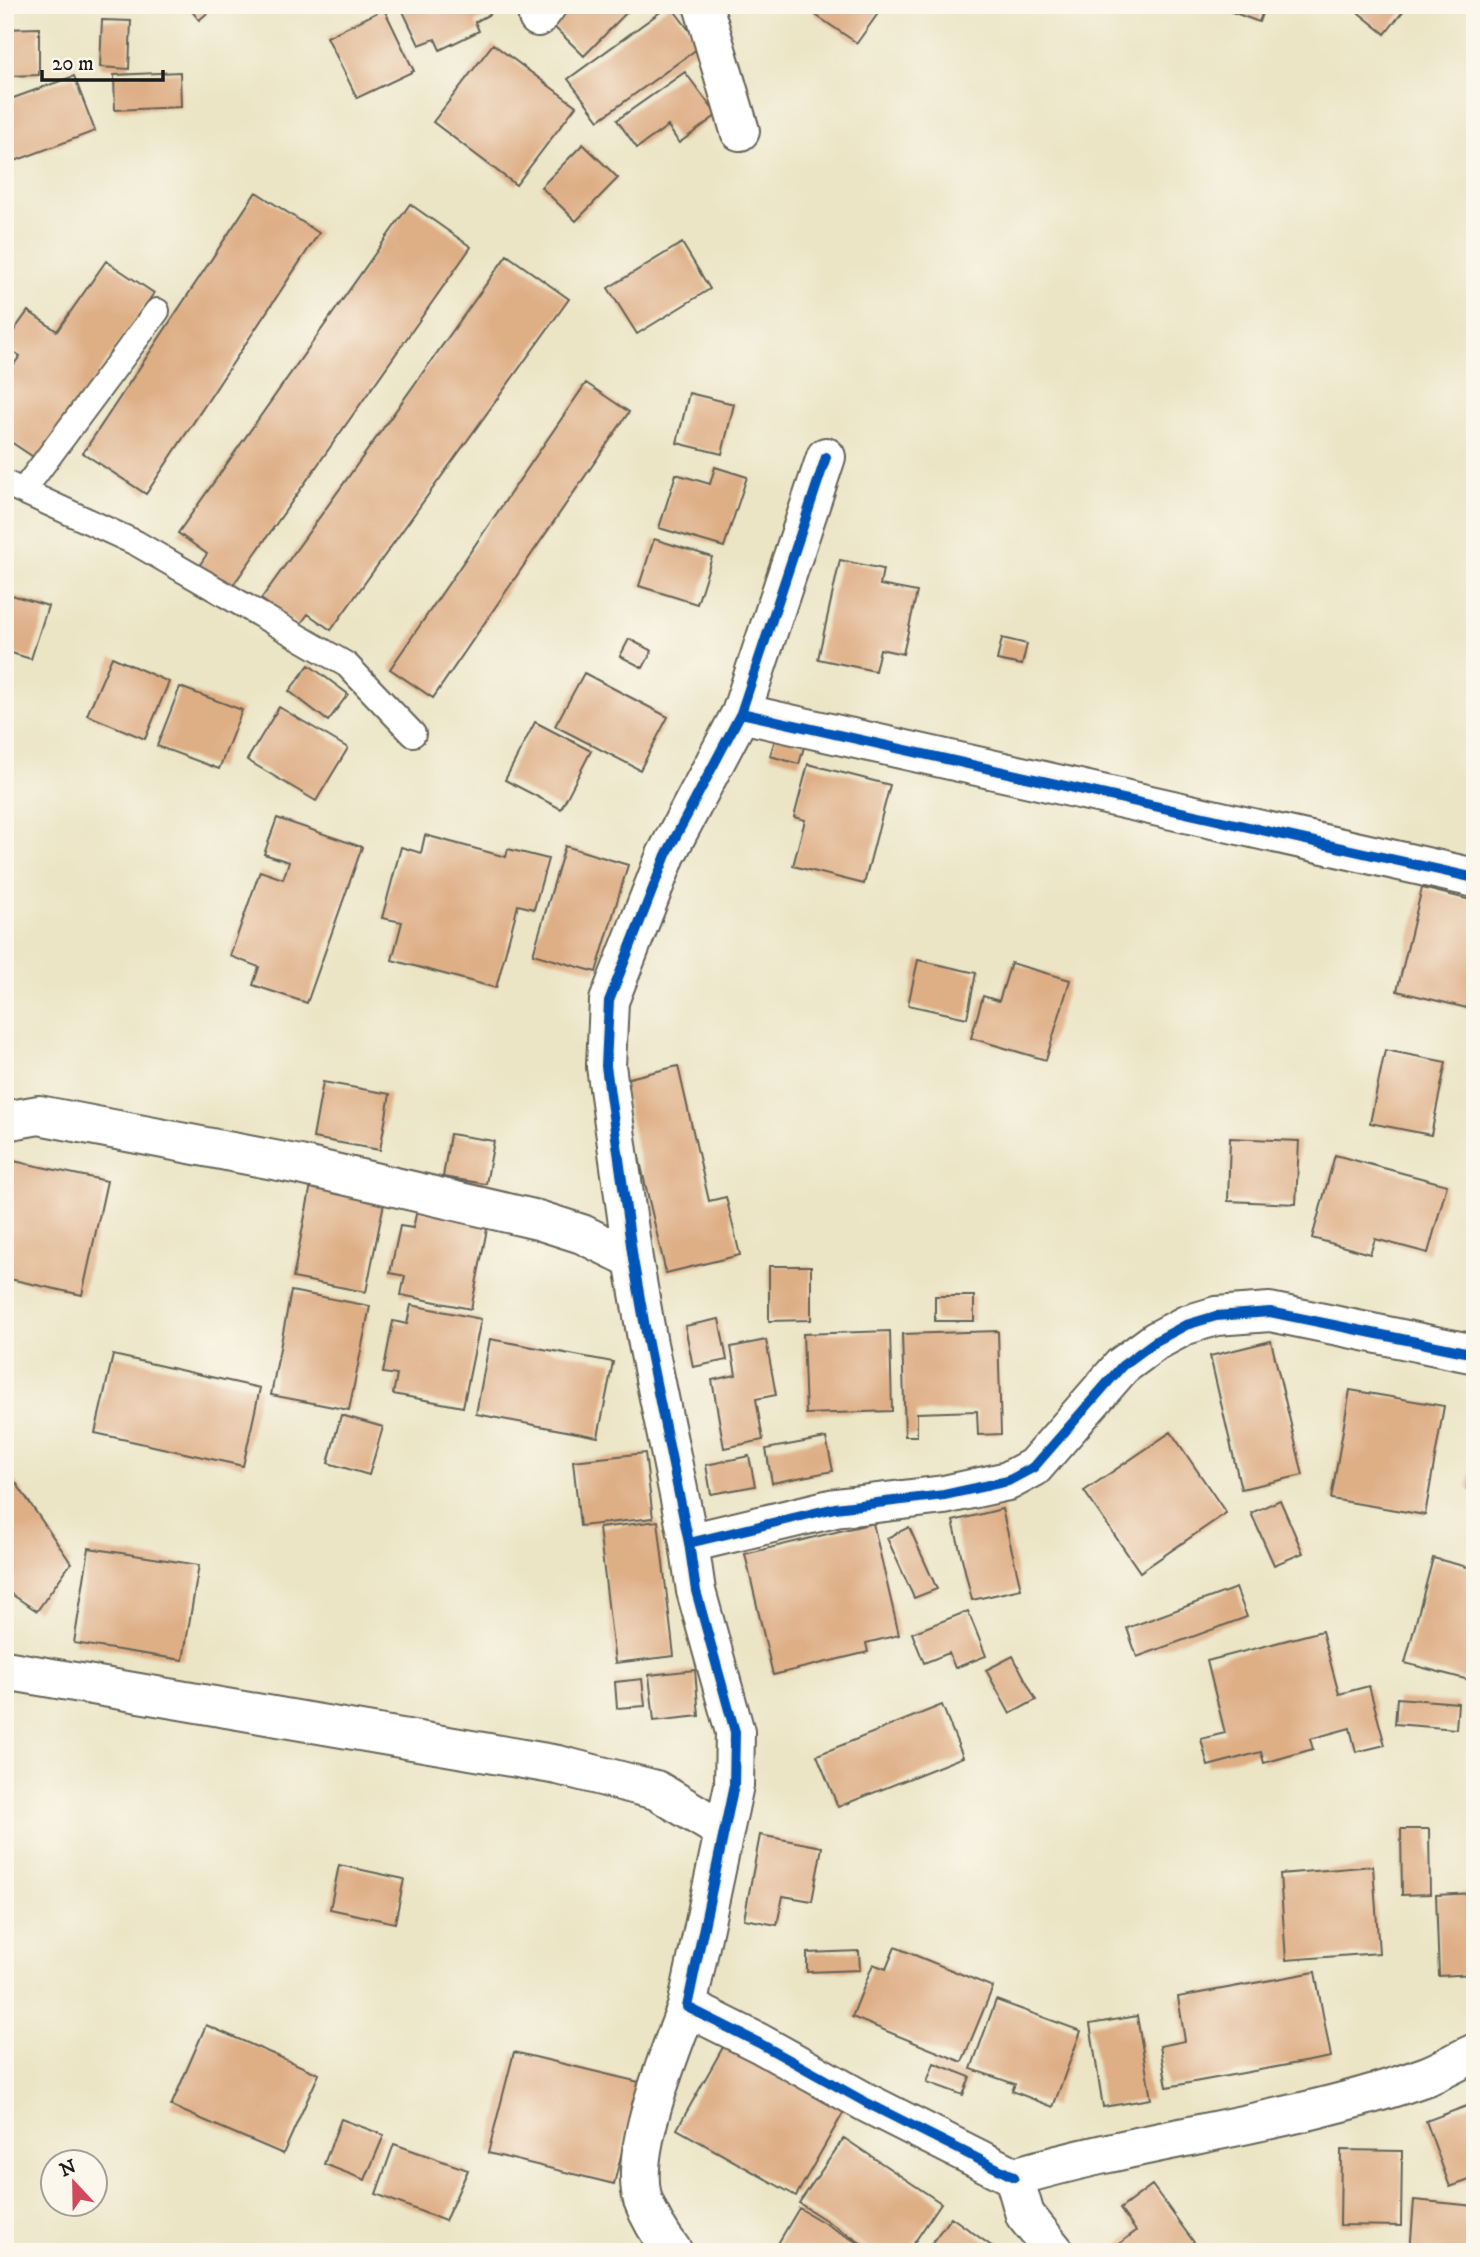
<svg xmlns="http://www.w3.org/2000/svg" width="1480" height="2257" font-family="'IM FELL DW Pica',serif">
<rect width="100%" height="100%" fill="#fbf7ec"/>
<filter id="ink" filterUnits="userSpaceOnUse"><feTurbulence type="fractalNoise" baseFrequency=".0143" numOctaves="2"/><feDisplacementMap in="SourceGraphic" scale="14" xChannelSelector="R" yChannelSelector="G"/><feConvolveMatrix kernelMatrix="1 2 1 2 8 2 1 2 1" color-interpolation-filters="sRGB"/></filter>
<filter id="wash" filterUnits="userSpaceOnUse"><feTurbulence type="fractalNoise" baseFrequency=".00686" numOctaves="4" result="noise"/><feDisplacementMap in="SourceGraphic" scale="28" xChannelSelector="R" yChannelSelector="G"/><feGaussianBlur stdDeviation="1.57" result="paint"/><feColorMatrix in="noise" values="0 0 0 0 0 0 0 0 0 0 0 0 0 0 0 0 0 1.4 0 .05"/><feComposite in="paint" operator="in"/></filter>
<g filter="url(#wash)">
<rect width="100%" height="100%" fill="#ebe4c5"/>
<g id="blocks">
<path fill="#deae85" d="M187,5H217L199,20Z
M400,5H486L490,14L475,22L479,31L440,50L435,39L419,45Z
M560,5H634L584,56L546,19Z
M670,5L701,46L599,120L568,79Z
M820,5H884L857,43L814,14Z
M1213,5H1265L1259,22Z
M1349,5H1408L1385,34Z
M384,9L414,71L357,98L327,37Z
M102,20L131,21L129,69L100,67Z
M39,28V75L5,76V29Z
M493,44L576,106L516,185L433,122Z
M180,72L181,107L115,110L114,75Z
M685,72L717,115L679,143L668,126L637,148L617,120Z
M74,76L95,131L7,164L5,158V101Z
M583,144L618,178L576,221L541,187Z
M256,192L319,233L146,494L83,453Z
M410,204L471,247L231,588L199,566L207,554L178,533Z
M682,243L710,289L637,334L608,288Z
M507,255L569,299L331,630L308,614L299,626L261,599Z
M106,261L154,293L38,460L5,438V376L20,356L5,346V343L28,311L57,331Z
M586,383L629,412L433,698L390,669Z
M689,393L734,404L722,454L677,443Z
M715,467L747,477L724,547L659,528L676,474L710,484Z
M654,539L712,557L697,604L639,586Z
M840,560L883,569L880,585L917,592L903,654L880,649L875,671L818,659Z
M5,593L48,606L31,659L5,651Z
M1002,638L1027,644L1022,665L997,660Z
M629,639L652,651L643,668L620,656Z
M112,657L169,682L145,739L87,715Z
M309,665L348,694L328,721L289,691Z
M584,673L668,717L640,770L555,726Z
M180,687L242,710L219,769L157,746Z
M279,707L348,748L316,801L247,760Z
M535,722L591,751L561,809L505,780Z
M776,736L805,744L799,764L770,756Z
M808,764L890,785L864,884L793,866L805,820L794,817Z
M277,818L362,847L307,1003L253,985L259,967L230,956L260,871L283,879L289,862L264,854Z
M425,835L506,857L508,849L548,859L534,909L518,905L496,988L392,960L402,922L382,918L401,847L421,853Z
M565,846L628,865L596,972L533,954Z
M1422,888L1475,901V1010L1397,991Z
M918,960L976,973L967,1018L908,1005Z
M1011,963L1070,980L1046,1060L971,1038L983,996L999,1001Z
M1385,1050L1446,1062L1431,1135L1370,1123Z
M678,1066L709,1201L726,1197L740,1255L666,1273L621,1080Z
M323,1082L390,1094L380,1150L313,1138Z
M450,1134L494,1141L486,1184L443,1177Z
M1230,1138L1299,1141L1296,1204L1228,1201Z
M1335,1155L1447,1185L1428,1253L1375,1239L1370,1254L1312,1238Z
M9,1160L107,1181L82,1295L5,1278V1178Z
M311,1185L385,1198L366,1292L293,1278Z
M417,1210L488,1224L471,1309L401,1295L405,1276L390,1273L400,1226L413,1228Z
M769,1266H811V1320L769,1321Z
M291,1291L370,1306L349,1410L271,1395Z
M935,1296H974V1321H935Z
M411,1305L481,1319L463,1407L393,1394L397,1375L383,1373L393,1321L407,1324Z
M719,1319L727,1360L693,1367L685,1326Z
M890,1331L892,1411L806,1414L803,1334Z
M998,1331L1001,1434L978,1435L977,1411L917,1413V1436H905L902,1334Z
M490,1339L613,1362L598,1437L476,1414Z
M766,1340L776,1395L756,1399L763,1440L724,1448L712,1380L736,1375L731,1347Z
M1271,1341L1303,1475L1241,1489L1210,1356Z
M113,1355L260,1388L243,1466L95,1433Z
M1350,1390L1444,1406L1425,1515L1331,1499Z
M341,1415L383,1427L369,1475L328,1463Z
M1171,1432L1226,1513L1140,1572L1084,1491Z
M826,1438L833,1471L772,1483L766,1449Z
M645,1453L653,1518L580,1526L573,1461Z
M749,1456L755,1486L711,1494L706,1465Z
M1474,1459H1475V1491L1467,1489Z
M5,1467L71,1563L37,1611L5,1590Z
M1280,1500L1303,1553L1274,1565L1251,1513Z
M1002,1509L1021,1589L972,1600L953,1521Z
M658,1521L674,1656L615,1663L599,1528Z
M873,1523L899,1635L866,1643L868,1652L773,1675L745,1554Z
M909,1527L937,1589L914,1598L887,1538Z
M89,1548L199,1565L183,1660L74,1643Z
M1433,1558L1475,1569V1660L1469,1680L1405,1663Z
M1236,1588L1247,1617L1137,1657L1127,1628Z
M968,1611L986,1656L955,1668L949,1653L924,1663L912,1633Z
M1322,1631L1339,1694L1369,1686L1385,1745L1356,1752L1350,1728L1310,1739L1313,1749L1264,1763L1261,1752L1208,1766L1201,1739L1225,1733L1207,1661Z
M1013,1656L1036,1700L1010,1714L986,1670Z
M695,1670L699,1716L654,1721L649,1675Z
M642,1679L645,1706L617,1708L615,1682Z
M1475,1685V1701L1470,1700Z
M1397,1698L1458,1703L1456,1729L1395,1724Z
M942,1705L963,1757L838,1807L817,1755Z
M1401,1829H1429L1430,1894L1402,1895Z
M760,1835L822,1847L812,1901L783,1896L777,1925L744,1919Z
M339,1865L404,1879L395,1923L330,1909Z
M1373,1866L1379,1953L1286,1960L1280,1874Z
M1475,1893V1974L1439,1976L1436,1895Z
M895,1947L993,1987L962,2062L852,2017L873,1964L886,1969Z
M859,1951L860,1970L807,1972V1953Z
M1315,1972L1331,2057L1167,2087L1160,2046L1185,2041L1178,1997Z
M996,2000L1081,2031L1053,2107L1012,2091L1015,2084L971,2069Z
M1137,2016L1151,2099L1103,2107L1090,2024Z
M206,2025L319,2074L283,2154L171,2106Z
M727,2040L846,2108L796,2196L677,2129Z
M514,2052L639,2082L614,2184L488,2153Z
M934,2063L970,2077L963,2095L927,2082Z
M1475,2103V2178L1450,2187L1426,2121Z
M341,2119L384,2135L365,2180L324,2164Z
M844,2138L941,2203L908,2252H875L799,2203Z
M394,2144L468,2170L445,2221L376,2194Z
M1341,2150L1402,2151L1401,2226L1340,2225Z
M1152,2185L1201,2252H1125L1119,2244L1136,2231L1120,2209Z
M1414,2200L1475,2206V2252H1410Z
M799,2208L873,2252H773Z
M951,2217L1000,2252H925Z"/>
</g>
</g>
<g filter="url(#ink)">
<use href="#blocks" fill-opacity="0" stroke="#646257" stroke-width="2"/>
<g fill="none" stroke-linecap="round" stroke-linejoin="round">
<defs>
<path id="service" d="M5,483L136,543L347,665L413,734
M23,491L157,311"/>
<path id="minor" d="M703,5L740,131
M538,17L547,5
M741,713L1475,878
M5,1121L39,1115L300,1165L538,1220L582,1234L633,1259
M689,1543L648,1344L633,1259L606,1066L609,1001L666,855L741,713L826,457
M5,1670L558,1765L656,1790L724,1831
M1014,2177L867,2103L759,2043L687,2007L734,1785L735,1732L696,1591L689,1543L835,1508L944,1495L1008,1481L1034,1467L1122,1366L1156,1341L1186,1325L1216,1316L1270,1312L1475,1354
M673,2252C661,2236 650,2219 643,2200C628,2153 670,2053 687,2007
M1055,2252L1025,2215L1014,2177C1150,2137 1294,2124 1427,2076C1443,2070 1459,2060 1475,2053"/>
</defs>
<use href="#service" stroke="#646257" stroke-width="28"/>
<use href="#minor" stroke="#646257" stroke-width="42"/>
<use href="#service" stroke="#fff" stroke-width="24"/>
<use href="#minor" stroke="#fff" stroke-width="38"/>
<defs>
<path id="cycleway" d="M741,713L1475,878
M689,1543L648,1344L633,1259L606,1066L609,1001L666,855L741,713L826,457
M1014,2177L867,2103L759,2043L687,2007L734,1785L735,1732L696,1591L689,1543L835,1508L944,1495L1008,1481L1034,1467L1122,1366L1156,1341L1186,1325L1216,1316L1270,1312L1475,1354"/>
</defs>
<use href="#cycleway" stroke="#fbf7ec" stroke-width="15"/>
<use href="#cycleway" stroke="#0057b8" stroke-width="10"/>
</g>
</g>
<rect width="1480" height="2257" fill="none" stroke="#fbf7ec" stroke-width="28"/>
<g transform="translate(74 2183) rotate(338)"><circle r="33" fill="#fbf7ec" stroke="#a29f99" stroke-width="2"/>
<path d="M0-5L12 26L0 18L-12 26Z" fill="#d1495b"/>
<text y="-10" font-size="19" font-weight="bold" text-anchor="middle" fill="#1c1c1c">N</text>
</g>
<path d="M42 70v10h121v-10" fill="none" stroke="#1c1c1c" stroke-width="3.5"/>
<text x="52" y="70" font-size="21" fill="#1c1c1c" stroke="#fbf7ec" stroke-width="5" paint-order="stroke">20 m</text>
</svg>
